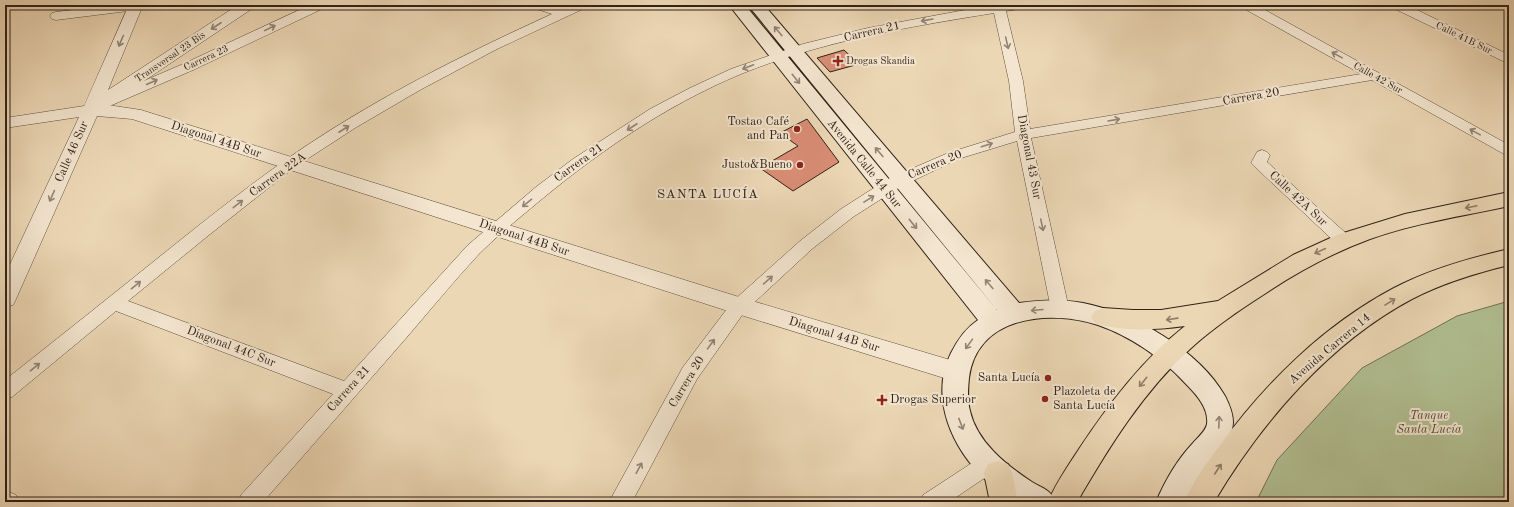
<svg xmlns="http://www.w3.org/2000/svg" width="1514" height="507" font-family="'Old Standard TT',serif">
<rect width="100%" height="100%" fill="#ecd7b5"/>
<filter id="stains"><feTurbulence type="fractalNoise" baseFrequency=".005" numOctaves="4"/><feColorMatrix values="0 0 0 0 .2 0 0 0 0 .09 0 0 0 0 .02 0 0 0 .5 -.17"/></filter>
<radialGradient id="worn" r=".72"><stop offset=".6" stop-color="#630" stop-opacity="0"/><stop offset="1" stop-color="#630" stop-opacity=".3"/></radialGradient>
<path fill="#b1bf92" stroke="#707155" d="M1509,301V502H1256L1277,460L1362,368L1457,316Z"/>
<path fill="#d98d75" stroke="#302318" d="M844,50L859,64L830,72L817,58Z
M807,119L839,162L793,191L760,168L798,146L780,133Z"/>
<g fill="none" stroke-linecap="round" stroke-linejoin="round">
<defs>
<path id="minor" d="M115,5L142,6L140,9L136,10L56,20L52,19L50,16L52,13L56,12Z
M310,5H326L324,8L193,70L105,108L100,109L95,108L93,105L95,102L183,64Z
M532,5H550L562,9L571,5H587L585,8L497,49L420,90L355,128L295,167L209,235L128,301L344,381L468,245L536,187L573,159L650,109L690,88L731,69L803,44L868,28L992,5H1027L1025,8L1006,11L1023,81L1030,129L1361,74L1243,8L1241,5H1256L1509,145V156L1504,154L1372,80L1031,138L1069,309L1066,314L1060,316L1054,314L1051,309L1017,141L958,159L900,187L853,217L812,249L745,311L697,379L632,502H609L683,367L733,301L800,241L841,209L888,179L948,153L1015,132L1009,81L994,13C908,27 822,41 741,74C664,106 594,155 530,209C513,223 495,238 479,254C454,281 431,309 407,337C359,392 311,447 263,502H238L241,495L333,394L116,311L12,397L5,399V380C58,338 111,296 163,254C203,222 243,190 284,161C368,102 460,56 552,14L534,8Z
M1391,5H1407L1509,55V64L1393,8Z
M1262,150L1267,152L1270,155L1267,162L1349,236L1351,240L1349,244L1343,246L1337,244L1254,166L1251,163L1257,152Z
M988,455L995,457L999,464L995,471L949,502H920L923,495L981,457Z
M5,490L16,495L19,502H5Z"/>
<path id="tertiary" d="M129,5H143L108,90L238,5H255L253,8L108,105L141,110L739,297L957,362L965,365L969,372L965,379L957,382L731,312L132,119L97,116L16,299L13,305L5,307V275L79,117L5,128V118L84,106Z"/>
<path id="secondary" d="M729,5H745L997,310L748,5H764L1019,303C1041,300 1062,299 1083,303C1134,313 1199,350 1225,396C1229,404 1233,413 1233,422C1233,440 1215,454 1206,468C1198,479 1191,490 1185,502H1156C1165,481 1177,460 1193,443C1197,438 1206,431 1207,424C1209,408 1196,394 1185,383C1162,358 1130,336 1098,325C1049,309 977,316 969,378C968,388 967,400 970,411C977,442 1006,465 1032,482C1043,489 1050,489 1056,502C1047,502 1020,504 1014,501C1004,497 995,488 987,481C952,449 929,398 951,353C958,339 966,328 978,320Z"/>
<path id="primary" d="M1509,192V206C1463,216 1415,223 1370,239C1332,253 1297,272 1263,295C1238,311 1213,328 1190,349C1143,392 1109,447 1077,502H1048C1056,483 1068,466 1079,449C1109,404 1142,360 1185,326C1156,330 1122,332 1095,323L1091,317L1095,311L1103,308L1133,310H1161L1218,301L1293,255L1337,235L1405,214Z
M1509,249V265C1476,273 1443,283 1412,299C1329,343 1261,423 1214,502H1184C1192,483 1205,465 1218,448C1264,384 1324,325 1394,288C1430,269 1470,258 1509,249Z
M998,461L1008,464L1012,473L1018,502H990L984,473L988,464Z"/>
</defs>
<use href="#minor" stroke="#5f503f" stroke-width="1"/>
<use href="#tertiary" stroke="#5f503f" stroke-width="1"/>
<use href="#secondary" stroke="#302318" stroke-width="2"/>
<use href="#primary" stroke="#302318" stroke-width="2"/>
<use href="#minor" fill="#f3e5cf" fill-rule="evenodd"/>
<use href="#tertiary" fill="#f3e5cf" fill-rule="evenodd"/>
<use href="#secondary" fill="#f3e5cf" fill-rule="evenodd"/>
<use href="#primary" fill="#ecd7b5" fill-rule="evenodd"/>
</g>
<defs><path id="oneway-shaft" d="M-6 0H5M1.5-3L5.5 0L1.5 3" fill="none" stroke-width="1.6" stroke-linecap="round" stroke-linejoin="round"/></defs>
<g stroke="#928474">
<use href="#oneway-shaft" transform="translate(927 20) rotate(170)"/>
<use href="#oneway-shaft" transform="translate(216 26) rotate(147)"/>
<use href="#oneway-shaft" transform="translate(270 28) rotate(-26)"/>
<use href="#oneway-shaft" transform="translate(778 31) rotate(-130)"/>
<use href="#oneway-shaft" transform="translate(121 41) rotate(113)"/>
<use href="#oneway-shaft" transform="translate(1007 43) rotate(77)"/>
<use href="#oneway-shaft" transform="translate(1337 55) rotate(-151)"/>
<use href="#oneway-shaft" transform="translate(748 67) rotate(159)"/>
<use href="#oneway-shaft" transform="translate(796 79) rotate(51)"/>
<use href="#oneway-shaft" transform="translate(152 82) rotate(-24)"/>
<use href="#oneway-shaft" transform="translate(1114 120) rotate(-10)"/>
<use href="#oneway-shaft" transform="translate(632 127) rotate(147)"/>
<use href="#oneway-shaft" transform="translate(344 129) rotate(-33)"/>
<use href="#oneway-shaft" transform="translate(1475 132) rotate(-151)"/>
<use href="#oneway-shaft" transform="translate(987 145) rotate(-18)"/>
<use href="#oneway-shaft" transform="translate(879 152) rotate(-130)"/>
<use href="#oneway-shaft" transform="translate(52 196) rotate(114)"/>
<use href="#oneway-shaft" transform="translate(869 199) rotate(-32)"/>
<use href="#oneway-shaft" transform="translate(527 203) rotate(141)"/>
<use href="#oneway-shaft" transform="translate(238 204) rotate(-38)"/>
<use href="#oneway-shaft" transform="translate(913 224) rotate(51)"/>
<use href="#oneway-shaft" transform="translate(1042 225) rotate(78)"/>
<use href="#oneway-shaft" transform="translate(768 280) rotate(-42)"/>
<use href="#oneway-shaft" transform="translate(989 284) rotate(-130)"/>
<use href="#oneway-shaft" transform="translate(136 285) rotate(-39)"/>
<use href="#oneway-shaft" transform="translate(1037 310) rotate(175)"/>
<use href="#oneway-shaft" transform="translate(711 344) rotate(-54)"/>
<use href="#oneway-shaft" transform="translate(969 344) rotate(126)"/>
<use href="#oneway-shaft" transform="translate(35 367) rotate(-39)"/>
<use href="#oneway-shaft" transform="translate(1219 422) rotate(-88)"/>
<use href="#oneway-shaft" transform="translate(961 424) rotate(69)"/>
<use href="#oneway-shaft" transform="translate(639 468) rotate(-62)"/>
</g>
<g stroke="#8e7d66">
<use href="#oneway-shaft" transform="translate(1471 207) rotate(168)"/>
<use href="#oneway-shaft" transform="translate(1320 251) rotate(155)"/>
<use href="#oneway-shaft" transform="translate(1390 302) rotate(-31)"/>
<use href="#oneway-shaft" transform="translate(1172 319) rotate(172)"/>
<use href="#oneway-shaft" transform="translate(1143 382) rotate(129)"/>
<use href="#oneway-shaft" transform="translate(1218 469) rotate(-57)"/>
</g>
<g fill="#8f2418" stroke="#f3e5cf" stroke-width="1.5">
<path d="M836 55h4v4h4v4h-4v4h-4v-4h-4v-4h4z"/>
<circle cx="797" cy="129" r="4"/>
<circle cx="800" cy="165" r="4"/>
<circle cx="1048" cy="378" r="4"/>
<circle cx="1045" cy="399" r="4"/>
<path d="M880 394h4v4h4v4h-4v4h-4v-4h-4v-4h4z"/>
</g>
<g text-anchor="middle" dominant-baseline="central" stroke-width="4" stroke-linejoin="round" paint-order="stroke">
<g font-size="10" fill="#302318" stroke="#f3e5cf">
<text transform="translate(1464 38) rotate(26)">Calle 41B Sur</text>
<text transform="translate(170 57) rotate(-34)">Transversal 23 Bis</text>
<text transform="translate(206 58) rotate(-25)">Carrera 23</text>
<text transform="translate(1378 78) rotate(29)">Calle 42 Sur</text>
</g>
<g font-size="10" fill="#302318" stroke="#f3e5cf" text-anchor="start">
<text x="846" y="61">Drogas Skandia</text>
</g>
<g font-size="12" fill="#302318" stroke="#f3e5cf">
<text transform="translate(872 32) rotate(-13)">Carrera 21</text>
<text transform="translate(1251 97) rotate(-10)">Carrera 20</text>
<text transform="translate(216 140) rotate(18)">Diagonal 44B Sur</text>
<text transform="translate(72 152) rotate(-66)">Calle 46 Sur</text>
<text transform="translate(1029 157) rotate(79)">Diagonal 43 Sur</text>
<text transform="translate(579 163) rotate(-36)">Carrera 21</text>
<text transform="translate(864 164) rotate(51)">Avenida Calle 44 Sur</text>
<text transform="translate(935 165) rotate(-23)">Carrera 20</text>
<text transform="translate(278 175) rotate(-36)">Carrera 22A</text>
<text transform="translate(1298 199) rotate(43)">Calle 42A Sur</text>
<text transform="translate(524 238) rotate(18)">Diagonal 44B Sur</text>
<text transform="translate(834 335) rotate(17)">Diagonal 44B Sur</text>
<text transform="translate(231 347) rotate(21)">Diagonal 44C Sur</text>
<text transform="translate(1330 349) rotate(-40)">Avenida Carrera 14</text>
<text transform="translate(687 382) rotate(-59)">Carrera 20</text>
<text transform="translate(349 389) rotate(-48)">Carrera 21</text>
</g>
<g font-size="12" fill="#302318" stroke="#f3e5cf" text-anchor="end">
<text x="789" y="122">Tostao Café<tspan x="789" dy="14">and Pan</tspan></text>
<text x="792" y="165">Justo&amp;Bueno</text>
<text x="1040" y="378">Santa Lucía</text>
<text x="1053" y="392" text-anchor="start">Plazoleta de<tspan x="1053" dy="14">Santa Lucía</tspan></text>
<text x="890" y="400" text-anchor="start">Drogas Superior</text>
</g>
<g font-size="12" font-style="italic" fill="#504a36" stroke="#f3e5cf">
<text x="1429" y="416">Tanque<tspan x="1429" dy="14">Santa Lucía</tspan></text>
</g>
<g font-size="13" letter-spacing="1" fill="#302318" stroke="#f3e5cf">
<text x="708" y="194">SANTA LUCÍA</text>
</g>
</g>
<rect width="1514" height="507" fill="none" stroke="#ecd7b5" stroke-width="20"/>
<rect x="6" y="6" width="1502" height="495" fill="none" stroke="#302318" stroke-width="2"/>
<rect x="10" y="10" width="1494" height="487" fill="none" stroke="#302318"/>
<rect width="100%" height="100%" filter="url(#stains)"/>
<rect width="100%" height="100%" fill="url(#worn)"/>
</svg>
